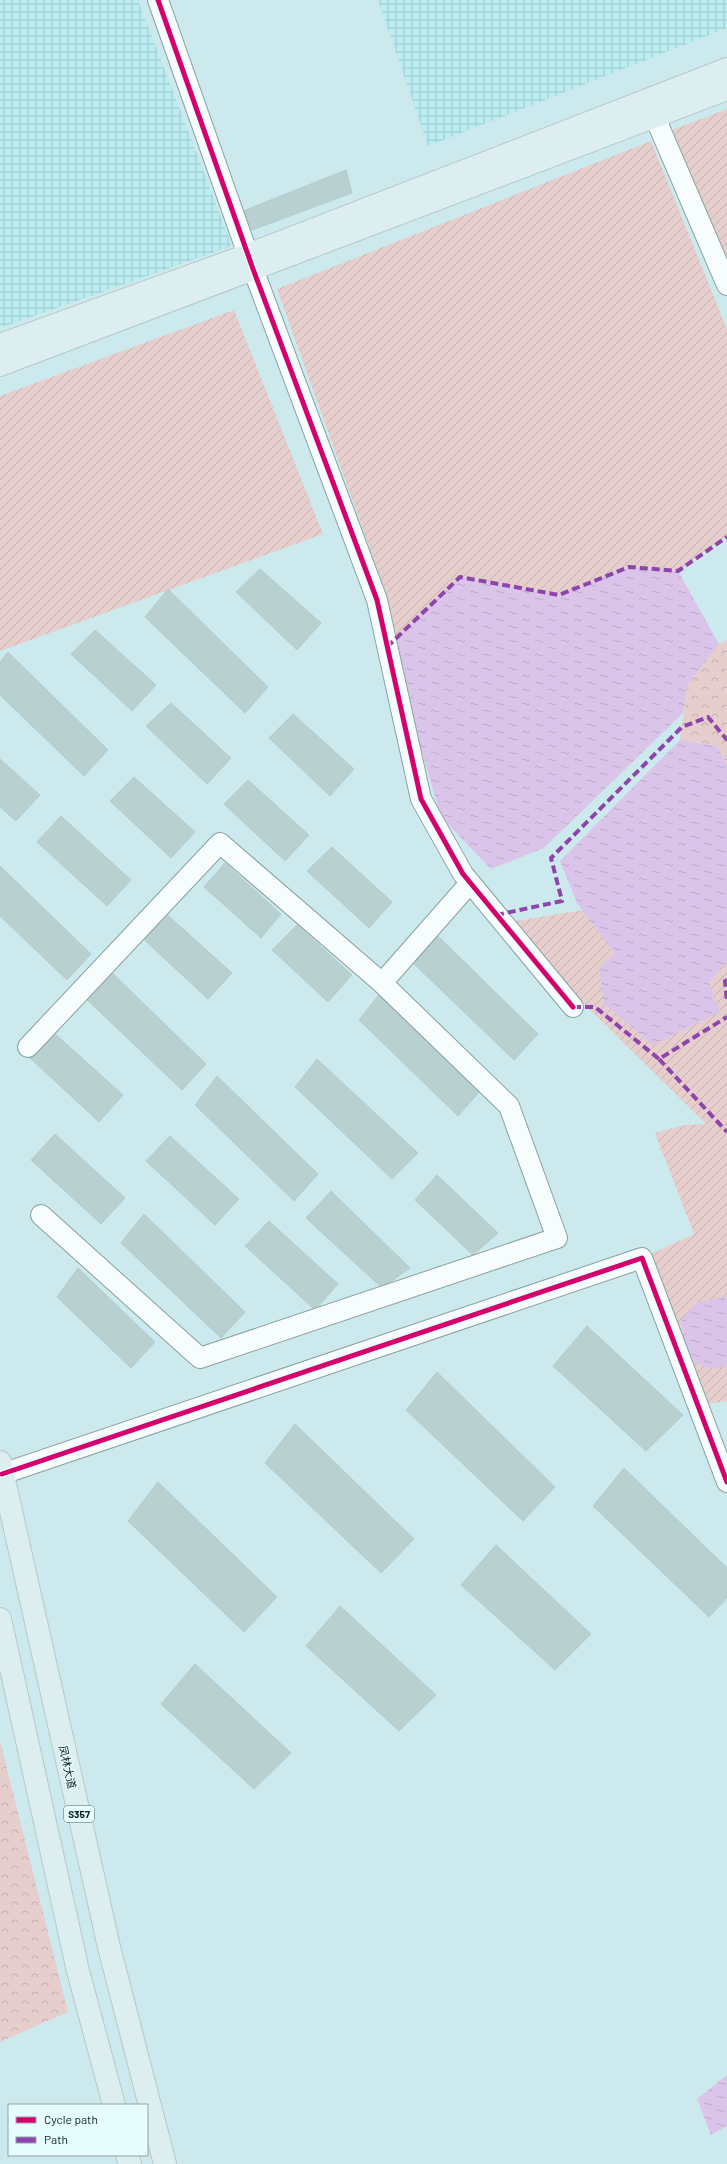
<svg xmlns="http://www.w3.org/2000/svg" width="727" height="2164" font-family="Barlow,'Noto Sans SC',sans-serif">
<defs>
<pattern id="industrial-grid" width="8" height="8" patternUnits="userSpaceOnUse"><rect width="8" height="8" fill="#baecf0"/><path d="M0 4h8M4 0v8" fill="none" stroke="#9fcace"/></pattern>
<pattern id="forest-crowns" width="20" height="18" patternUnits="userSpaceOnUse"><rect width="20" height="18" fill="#e6cecd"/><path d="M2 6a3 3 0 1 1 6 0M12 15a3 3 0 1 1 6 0" fill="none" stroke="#c4b1b0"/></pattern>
<pattern id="garden-furrows" width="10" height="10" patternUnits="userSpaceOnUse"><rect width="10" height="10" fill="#e6cecd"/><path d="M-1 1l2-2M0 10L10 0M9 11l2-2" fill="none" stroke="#c4b1b0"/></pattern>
<pattern id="water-ripples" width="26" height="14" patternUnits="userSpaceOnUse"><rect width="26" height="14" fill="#dbc4ea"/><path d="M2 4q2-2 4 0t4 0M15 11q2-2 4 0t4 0" fill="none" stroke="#bba8c8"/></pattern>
</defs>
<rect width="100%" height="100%" fill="#cceaed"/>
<path fill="url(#industrial-grid)" d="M0,0H138L232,246L0,328Z
M378,0H727V28L428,146Z"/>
<path fill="url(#forest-crowns)" d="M727,640V765L717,746L680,740L687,685L719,644Z
M0,1741L68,2012L0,2042Z"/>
<path fill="url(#garden-furrows)" d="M727,109V285L662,134Z
M651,141L727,329V536L678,571L629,567L559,595L460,577L397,638L386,594L277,289Z
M234,310L323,534L0,651V396Z
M583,910L616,954L709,983L727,961V1401L702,1405L642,1258L694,1234L655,1133L684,1125L706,1124L579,999L510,922Z"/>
<path fill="url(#water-ripples)" d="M629,567L678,571L719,644L687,685L683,713L544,848L491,869L441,817L413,721L397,638L460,577L559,595Z
M680,740L717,746L727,765V961L709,983L720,1012L653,1045L604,1004L599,967L615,954L577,903L560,861Z
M727,1297V1366L711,1369L687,1360L681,1320L697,1302Z
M727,2075V2126L711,2135L697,2099Z"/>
<path fill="#b8d0cf" stroke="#b4cccb" d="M346,170L352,193L252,230L243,211Z
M260,569L321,623L297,650L236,592Z
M168,589L268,687L245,713L145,617Z
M95,630L156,685L132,711L71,654Z
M8,652L108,750L84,776L0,695V662Z
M171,703L231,758L207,784L146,726Z
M293,714L354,769L330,796L269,738Z
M0,759L40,795L16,821L0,807Z
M134,777L195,832L171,858L110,801Z
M248,780L309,835L285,861L224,804Z
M61,816L131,880L107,906L37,842Z
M332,847L392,902L369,928L307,871Z
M225,863L281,914L261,938L204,887Z
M0,866L91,954L67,980L0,916Z
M162,910L232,973L208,999L139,935Z
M297,925L352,975L328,1002L272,950Z
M437,935L538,1034L514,1060L414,964Z
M105,966L206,1064L182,1090L82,995Z
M382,991L482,1089L458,1116L359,1020Z
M53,1032L123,1095L99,1122L30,1058Z
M317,1059L418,1153L392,1179L295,1087Z
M217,1076L318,1174L294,1201L195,1105Z
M55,1134L125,1198L101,1224L31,1160Z
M170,1136L239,1199L215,1225L146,1161Z
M437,1175L498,1233L473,1255L415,1200Z
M331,1191L410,1268L382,1288L306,1218Z
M144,1214L245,1312L221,1338L121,1243Z
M269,1221L338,1284L315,1310L245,1246Z
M78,1268L155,1342L131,1368L57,1297Z
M587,1326L683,1415L646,1451L553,1366Z
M437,1372L555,1487L523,1521L406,1410Z
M295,1424L414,1539L381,1573L265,1463Z
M624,1468L727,1568V1598L709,1617L593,1506Z
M158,1482L277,1597L244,1632L128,1521Z
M496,1545L591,1634L555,1670L461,1585Z
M340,1606L436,1695L399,1731L306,1646Z
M195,1664L291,1753L254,1789L161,1704Z"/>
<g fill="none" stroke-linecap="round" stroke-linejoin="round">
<defs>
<path id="minor" d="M158,0L253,269L377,600L421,799L463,874L573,1007
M648,101L727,285
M28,1047L220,843L382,983
M41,1215L200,1358L557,1238L509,1106L382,983L470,883
M2,1474L642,1258L727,1482"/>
<path id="major" d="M0,345L248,255L727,69
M0,365L727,89
M0,1462L109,1947L165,2164
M0,1619L78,1971L114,2105
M127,2155L130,2164"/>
</defs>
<use href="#minor" stroke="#89a1a3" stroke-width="22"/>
<use href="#major" stroke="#b7c7c8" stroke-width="24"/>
<use href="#minor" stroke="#f7fcfc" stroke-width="20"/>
<use href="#major" stroke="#ddeef0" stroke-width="22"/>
<path stroke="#8e44ad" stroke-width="4" stroke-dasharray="8 4" stroke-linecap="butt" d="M387,647L460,577L559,595L629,567L678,571L727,537
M496,915L562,901L551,858L682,727L708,717L727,740
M727,980L725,981L727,1002
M573,1007H595L659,1059L727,1017
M659,1059L727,1132"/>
<defs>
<path id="cycleway" d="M158,0L253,269L377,600L421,799L463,874L573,1007
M2,1474L642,1258L727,1482"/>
</defs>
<use href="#cycleway" stroke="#e6fcfd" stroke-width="8"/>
<use href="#cycleway" stroke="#d6006c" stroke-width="5"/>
</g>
<g text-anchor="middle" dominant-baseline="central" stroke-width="3" stroke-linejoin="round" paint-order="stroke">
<rect fill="#e6fcfd" stroke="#4c6264" stroke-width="1" x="64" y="1806" width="30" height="16" rx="3"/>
<g font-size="10" font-weight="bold" fill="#0a2022">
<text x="79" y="1814">S357</text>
</g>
<g font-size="11" fill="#0a2022" stroke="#e6fcfd">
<text transform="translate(68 1767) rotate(77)">凤林大道</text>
</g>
</g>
<rect x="8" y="2104" width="140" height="52" fill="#e6fcfd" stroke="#8ea4a5"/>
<rect x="16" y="2117" width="20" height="6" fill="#d6006c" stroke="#8ea4a5"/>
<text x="44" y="2124" font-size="12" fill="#0a2022">Cycle path</text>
<rect x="16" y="2137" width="20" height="6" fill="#8e44ad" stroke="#8ea4a5"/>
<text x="44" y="2144" font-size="12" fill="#0a2022">Path</text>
</svg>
